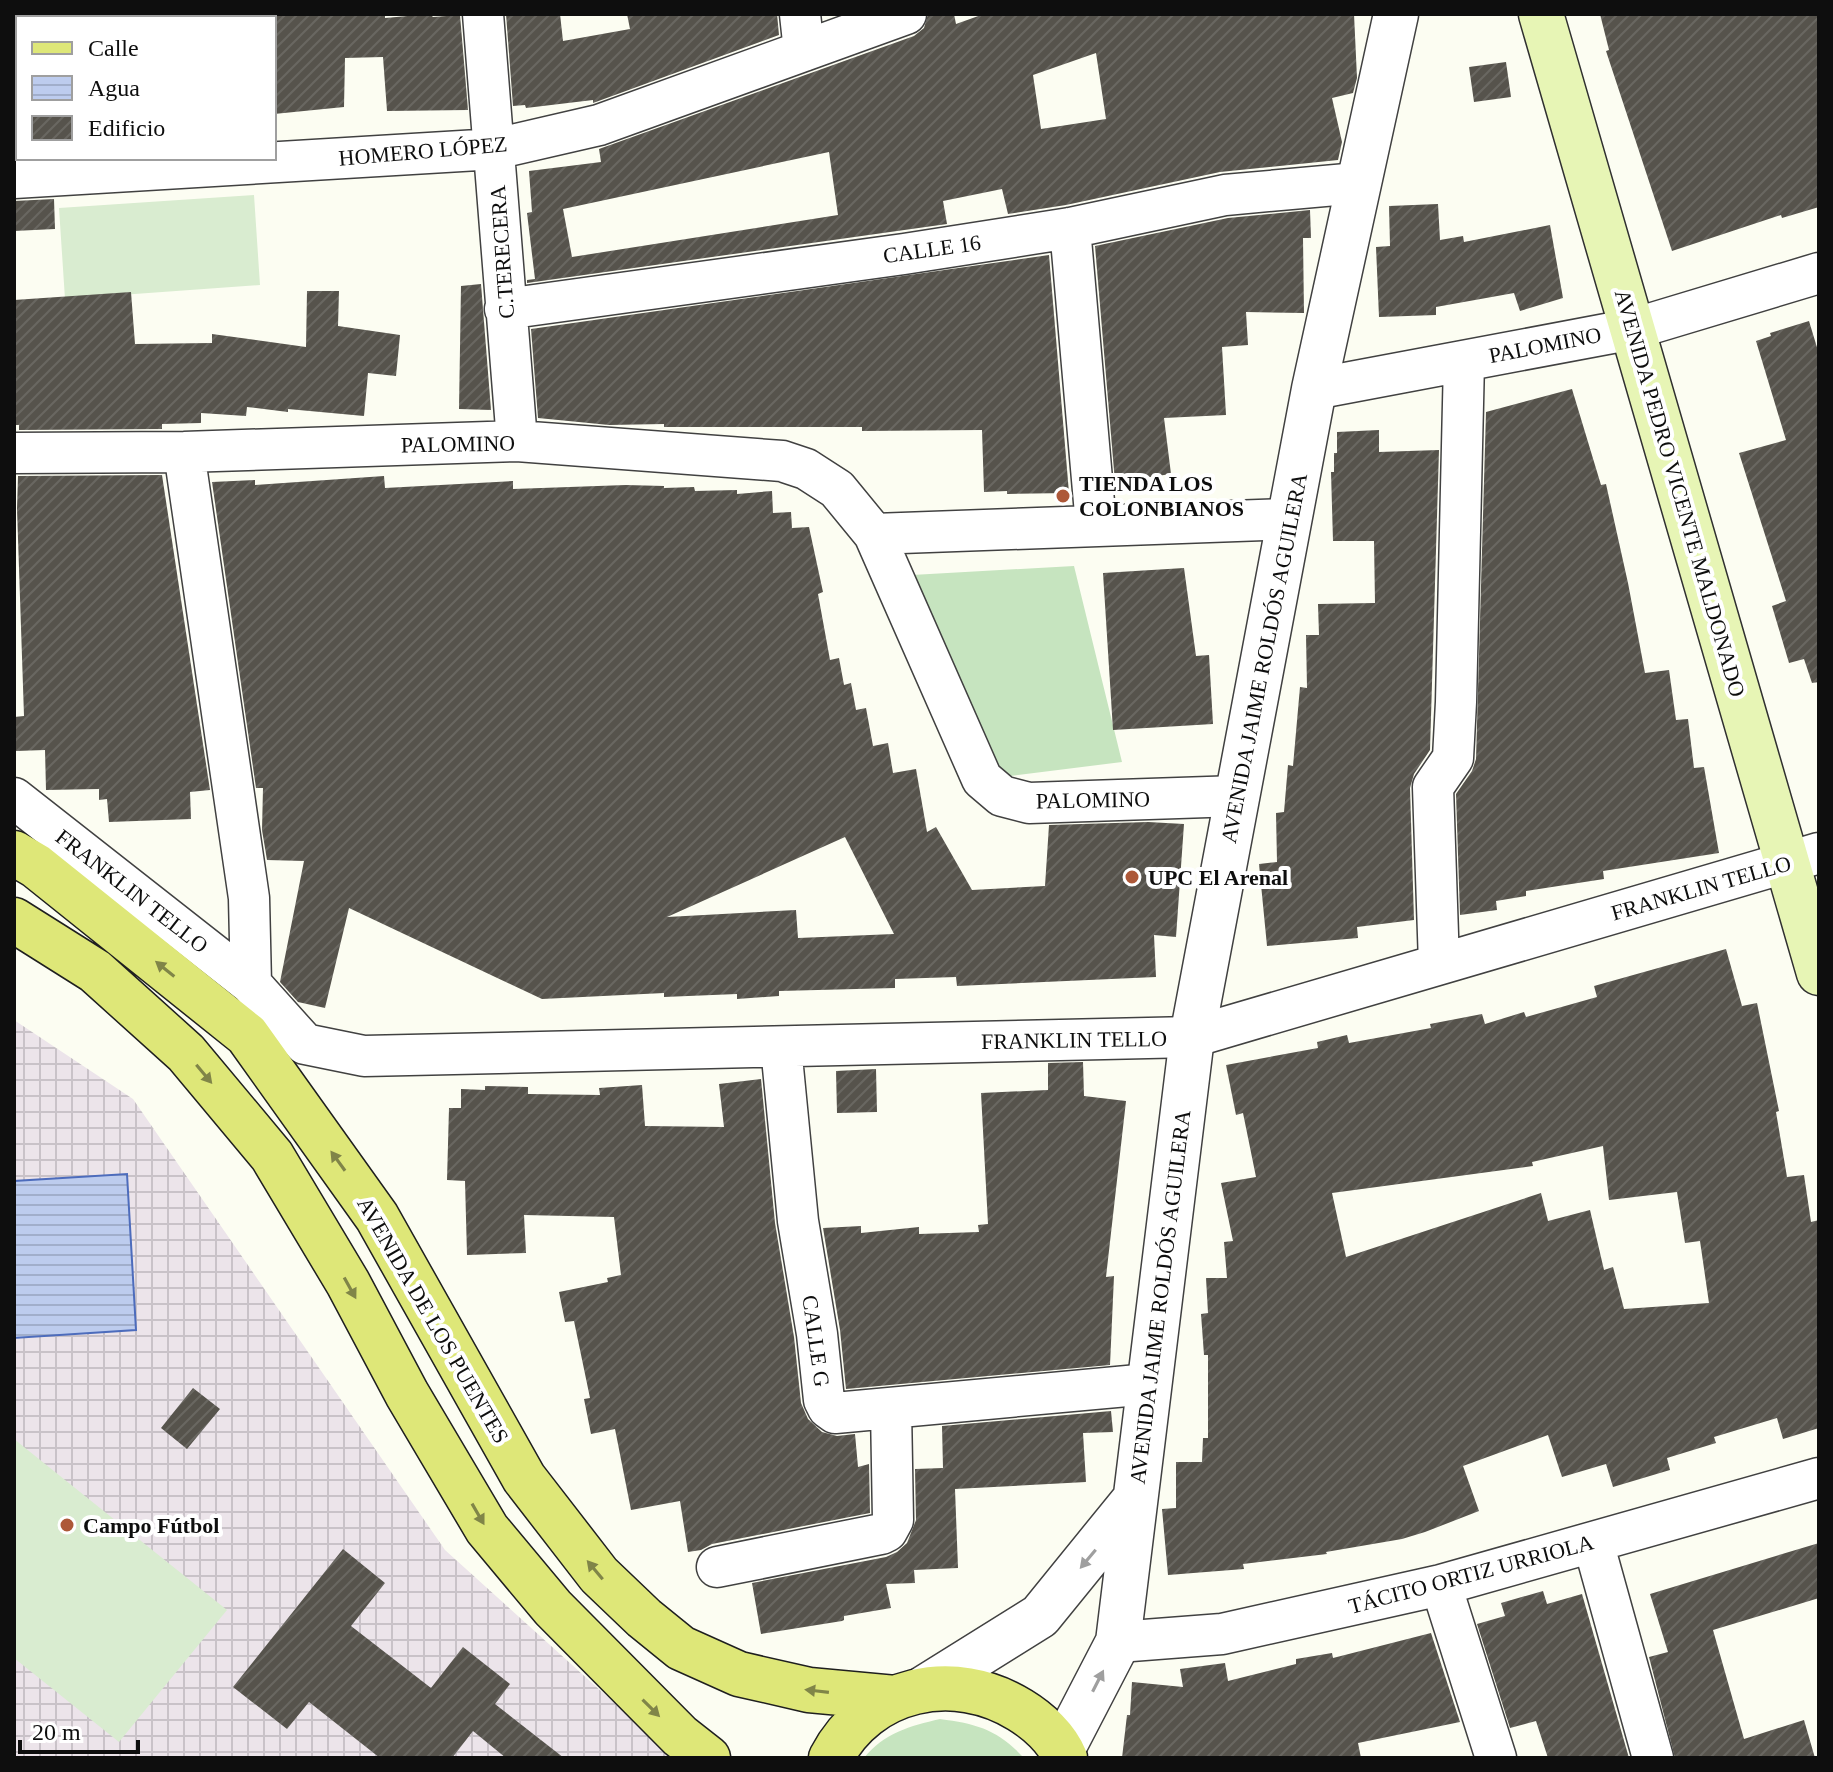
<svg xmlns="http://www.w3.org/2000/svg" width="1833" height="1772" font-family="Georgia,serif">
<defs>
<pattern id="industrial-grid" width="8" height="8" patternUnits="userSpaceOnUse" patternTransform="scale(2)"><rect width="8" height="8" fill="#ece4ea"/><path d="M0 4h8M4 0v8" fill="none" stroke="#c9c2c8"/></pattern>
<pattern id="water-rules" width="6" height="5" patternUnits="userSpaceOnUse" patternTransform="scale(2)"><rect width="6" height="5" fill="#bdccee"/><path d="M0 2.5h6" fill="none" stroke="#a1aecb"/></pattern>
<pattern id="building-hatch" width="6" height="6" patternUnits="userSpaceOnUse" patternTransform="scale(2)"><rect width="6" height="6" fill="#56534c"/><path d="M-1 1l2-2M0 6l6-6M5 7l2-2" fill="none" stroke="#696761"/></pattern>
</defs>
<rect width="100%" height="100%" fill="#fcfdf2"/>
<path fill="url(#industrial-grid)" d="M14,1020L133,1099L445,1550L675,1758H14Z"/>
<path fill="#c6e4bf" d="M1074,566L1122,762L1003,777L912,575Z
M940,1719C978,1724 998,1730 1024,1758H864C884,1733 910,1726 940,1719Z"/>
<path fill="#d9ecd0" d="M254,195L260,285L65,299L59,208Z
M14,1439L227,1610L119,1742L14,1658Z"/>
<path fill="url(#water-rules)" stroke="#4d6cbc" stroke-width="2" d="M127,1174L136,1330L14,1338V1181Z"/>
<path fill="url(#building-hatch)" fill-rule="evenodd" d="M274,14H385V18L430,14L433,17L460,15L468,110L387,111L383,57L345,58L344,107L274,114Z
M506,14H560L563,41L630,29L627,14H777L779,35L593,103V100L526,108L525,105L513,106Z
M928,14H954L956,24L984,14H1354L1357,78L1353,93L1332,98L1342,142L1338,160L1220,172L1066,205L1008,214L1002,189L943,201L947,224L527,283V280L535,279L527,213L532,212L529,171L601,162L599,149L914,36L924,28ZM1096,53L1106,119L1041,129L1033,75ZM829,152L838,215L572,257L563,209Z
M1600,14H1819V207L1782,218L1781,215L1672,251L1606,51L1609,50Z
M1506,62L1511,97L1474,102L1469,67Z
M54,199L55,229L14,231V201Z
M1438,204L1440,240L1463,236L1464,242L1550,225L1563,298L1520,311L1514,293L1436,307V315L1379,317L1376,247L1390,246L1389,206Z
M1310,210L1311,238H1303L1304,313L1246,312L1248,345L1222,347L1226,415L1164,418L1171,474L1115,482L1095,246L1228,218Z
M1049,255L1069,493L1007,494V491L984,492L982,430L862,431V427H664V424L609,425L538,418L531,329Z
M481,284L491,410L459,409L461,286Z
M307,291H339L338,326L400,335L396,376L368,373L364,416L288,409V412L247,407L246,416L201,413V423L162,424V429L19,430V425H14V300L131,292L135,344L212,343V334L306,347Z
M1809,321L1819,354V682L1812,683L1804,659L1789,663L1772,606L1786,601L1739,453L1786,440L1756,341L1771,336L1770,333Z
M1572,389L1601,485L1606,484L1628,583L1645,673L1669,670L1676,720L1688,719L1694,768L1704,767L1719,853L1603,871L1604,879L1526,891V896L1496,901L1497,910L1460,915L1456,794L1472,771L1476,759L1486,412Z
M1379,430V452L1439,450L1430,750L1414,774L1410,788L1414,920L1357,927L1358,938L1267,946L1259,864L1277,862L1276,813L1284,812L1288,765L1293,766L1300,687L1307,688L1306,635H1319L1318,604L1375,603L1374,541H1333L1331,472H1334V453H1337V432Z
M162,475L210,790L190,792L191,819L109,822L107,799L99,800V789L46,790L45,750L16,751L14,717L24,716L17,509L18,476Z
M384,476L385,488L513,481V489L626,485L664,486V488L694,487L695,491L737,490V494L772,491L773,513L791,512L792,528L809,527L823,592L818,594L830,660L839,658L844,685L851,683L856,710L866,708L873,746L888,743L893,773L916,769L927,832L936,827L972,890L1045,886L1049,825L1148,822L1184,824L1176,937L1154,935L1156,977L957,986L956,977L895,979V988L779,991V996L737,999V994L664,997V993L542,999L349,908L325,1008L298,1002L280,982L304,861L267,860L262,830L263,788H256L212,482L255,480V485ZM845,837L894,934L798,938L796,910L667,917Z
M1184,568L1196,656L1209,655L1213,724L1113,730L1103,573Z
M1726,949L1742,1006L1757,1003L1779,1111L1776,1112L1787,1177L1804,1175L1811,1222L1819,1220V1428L1783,1439L1777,1418L1714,1437L1716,1443L1667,1458L1670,1470L1613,1487L1606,1464L1562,1477L1548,1435L1463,1466L1479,1511L1425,1532L1402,1539L1326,1552L1327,1554L1243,1564L1244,1569L1168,1575L1162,1509L1176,1508V1462H1202L1203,1438H1208V1355H1204L1201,1314L1208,1313L1206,1278H1227L1224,1242L1233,1241L1221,1183L1256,1177L1243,1113L1236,1115L1226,1065L1318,1048L1317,1042L1347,1035L1349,1043L1431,1028L1430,1024L1482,1014L1485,1024L1524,1012L1526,1017L1597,997L1594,986ZM1603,1146L1609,1200L1677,1192L1685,1243L1700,1241L1709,1303L1624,1309L1613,1267L1604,1270L1590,1210L1548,1221L1541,1193L1346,1257L1332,1193L1533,1166L1532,1162Z
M1083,1062L1084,1096L1126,1101L1106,1277L1114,1276L1110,1365L846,1389L840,1330L823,1228L861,1226V1233L919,1227V1234L979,1232L978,1225L988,1224L981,1093L1048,1090V1063Z
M876,1069L877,1112L837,1113L836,1071Z
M761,1079L775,1223L794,1337L801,1403L808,1419L822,1432L837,1436L855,1434L858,1467L869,1464L870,1513L712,1544L701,1550L688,1552L680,1501L631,1510L615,1429L591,1434L584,1399L590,1398L574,1321L565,1322L559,1292L608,1282L607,1278L621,1275L614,1217L524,1215L526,1253L467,1255L465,1181L447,1180L449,1108H461V1089L485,1090V1086L528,1087V1094L600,1095L599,1088L642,1085L645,1126L724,1127L719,1084Z
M193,1388L220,1409L187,1449L161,1428Z
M1111,1411L1113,1432L1083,1433L1086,1482L955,1489L958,1568L914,1570L915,1583L886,1584L891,1608L844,1616V1620L842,1621L761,1634L752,1583L886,1557L897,1552L907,1543L916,1520L915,1469L943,1468L942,1426Z
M1819,1543V1598L1713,1630L1744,1739L1804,1720L1815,1758H1675L1649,1657L1668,1652L1650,1594Z
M343,1549L385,1583L351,1626L431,1688L463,1647L510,1684L495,1704L564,1758H506L473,1731L452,1758H380L309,1702L287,1729L233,1687Z
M1543,1591L1547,1604L1582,1594L1629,1758H1548L1536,1721L1510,1728L1477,1624L1505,1616L1501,1603Z
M1431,1633L1460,1722L1358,1743L1361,1758H1122L1127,1715H1130L1132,1682L1183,1687L1180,1669L1225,1663L1228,1681L1296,1664V1659L1332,1653L1333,1658Z"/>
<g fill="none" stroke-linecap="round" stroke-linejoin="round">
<defs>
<path id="minor" d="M483,14L517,441
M800,14L804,51
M14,178L495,149L599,125L906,14
M1070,228L1096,525
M505,309L904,254L1070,228L1225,195L1358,183
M1314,389L1633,329L1819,273
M184,452L249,898L251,984L305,1044L364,1056L1192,1037L1819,853
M14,453L184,452L517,441L782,461L806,469L837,489L874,534L982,779L1002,796L1029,803L1238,796
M874,534L1289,519
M14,798L251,984
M1439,964L1433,787L1453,758L1456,702L1464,361
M781,1047L798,1221L817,1334L824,1400L828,1408L835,1413L1149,1384
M1593,1542L1653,1758
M717,1567L881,1534L887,1531L893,1520L891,1409
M1441,1585L1496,1758
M1118,1642L1222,1634L1441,1585L1819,1478"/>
<path id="tertiary" d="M923,1689L1040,1616L1135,1499
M1062,1750L1118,1642L1192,1037L1314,389L1396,14"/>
<path id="secondary" d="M1541,14L1819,973"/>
<path id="primary" d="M14,853L36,866L247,1035L377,1217L524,1478L599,1575L644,1618L681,1648L739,1674L809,1690L895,1698
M14,920L95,971L186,1053L272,1156L348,1283L407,1394L487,1529L553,1608L680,1736L708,1758
M831,1758C868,1687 954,1669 1020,1710C1038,1721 1057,1738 1065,1758"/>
</defs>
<use href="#minor" stroke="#414141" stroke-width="43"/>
<use href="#tertiary" stroke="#414141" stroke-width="47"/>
<use href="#secondary" stroke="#303030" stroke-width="47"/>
<use href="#primary" stroke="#1f1f1f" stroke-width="47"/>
<use href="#minor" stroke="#fff" stroke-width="40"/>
<use href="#tertiary" stroke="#fff" stroke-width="44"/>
<use href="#secondary" stroke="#e7f5b5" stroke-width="44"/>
<use href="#primary" stroke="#dee778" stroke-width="44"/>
</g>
<defs><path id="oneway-solid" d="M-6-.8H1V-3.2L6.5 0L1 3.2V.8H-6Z" transform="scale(2)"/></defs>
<g fill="#808548">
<use href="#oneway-solid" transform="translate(165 969) rotate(-141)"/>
<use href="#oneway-solid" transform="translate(204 1074) rotate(50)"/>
<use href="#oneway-solid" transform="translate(338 1161) rotate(-126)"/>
<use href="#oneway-solid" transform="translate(350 1288) rotate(61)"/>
<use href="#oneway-solid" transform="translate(478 1514) rotate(60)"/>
<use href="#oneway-solid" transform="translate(595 1570) rotate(-130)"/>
<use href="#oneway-solid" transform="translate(817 1691) rotate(-173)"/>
<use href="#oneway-solid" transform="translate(651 1708) rotate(45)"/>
</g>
<g fill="#9f9f9f">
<use href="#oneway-solid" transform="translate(1088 1559) rotate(130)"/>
<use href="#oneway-solid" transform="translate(1098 1681) rotate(-63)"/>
</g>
<g fill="#ad5838" stroke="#fff" stroke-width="3">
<circle cx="1063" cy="496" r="8"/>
<circle cx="1132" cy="877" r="8"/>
<circle cx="67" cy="1525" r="8"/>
</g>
<g text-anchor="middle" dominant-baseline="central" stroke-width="8" stroke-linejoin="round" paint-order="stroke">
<g font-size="22" fill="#0e0e0e" stroke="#fff">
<text transform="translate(423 151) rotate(-5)">HOMERO LÓPEZ</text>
<text transform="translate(932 249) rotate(-8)">CALLE 16</text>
<text transform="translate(502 252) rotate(-94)">C.TERECERA</text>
<text transform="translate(1545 345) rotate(-11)">PALOMINO</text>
<text transform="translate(458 444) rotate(-1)">PALOMINO</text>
<text transform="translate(1680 493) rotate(74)">AVENIDA PEDRO VICENTE MALDONADO</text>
<text transform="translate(1264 658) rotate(-79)">AVENIDA JAIME ROLDÓS AGUILERA</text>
<text transform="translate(1093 800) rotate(-1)">PALOMINO</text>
<text transform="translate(1701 888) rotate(-16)">FRANKLIN TELLO</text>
<text transform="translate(132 891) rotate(38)">FRANKLIN TELLO</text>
<text transform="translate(1074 1040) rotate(-1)">FRANKLIN TELLO</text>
<text transform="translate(1160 1297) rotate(-83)">AVENIDA JAIME ROLDÓS AGUILERA</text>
<text transform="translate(433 1320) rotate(60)">AVENIDA DE LOS PUENTES</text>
<text transform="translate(816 1341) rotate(82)">CALLE G</text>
<text transform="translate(1471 1574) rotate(-15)">TÁCITO ORTIZ URRIOLA</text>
</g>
<g font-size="22" font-weight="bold" fill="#0e0e0e" stroke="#fff" text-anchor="start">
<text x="1079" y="483">TIENDA LOS<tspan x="1079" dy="25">COLONBIANOS</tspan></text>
<text x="1148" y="877">UPC El Arenal</text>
<text x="83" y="1525">Campo Fútbol</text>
</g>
</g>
<rect width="1833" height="1772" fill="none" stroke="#0e0e0e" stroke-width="32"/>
<rect x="16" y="16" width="260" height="144" fill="#ffffff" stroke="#9f9f9f" stroke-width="2"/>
<rect x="32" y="42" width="40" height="12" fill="#dee778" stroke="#9f9f9f" stroke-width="2"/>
<text x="88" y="56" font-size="24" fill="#0e0e0e">Calle</text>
<rect x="32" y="76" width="40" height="24" fill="url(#water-rules)" stroke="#9f9f9f" stroke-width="2"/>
<text x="88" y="96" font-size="24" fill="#0e0e0e">Agua</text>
<rect x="32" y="116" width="40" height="24" fill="url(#building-hatch)" stroke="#9f9f9f" stroke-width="2"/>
<text x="88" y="136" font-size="24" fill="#0e0e0e">Edificio</text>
<path d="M20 1740v12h118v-12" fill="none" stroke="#0e0e0e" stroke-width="4"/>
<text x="32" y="1740" font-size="24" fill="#0e0e0e" stroke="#ffffff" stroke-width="6" paint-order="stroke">20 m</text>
</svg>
